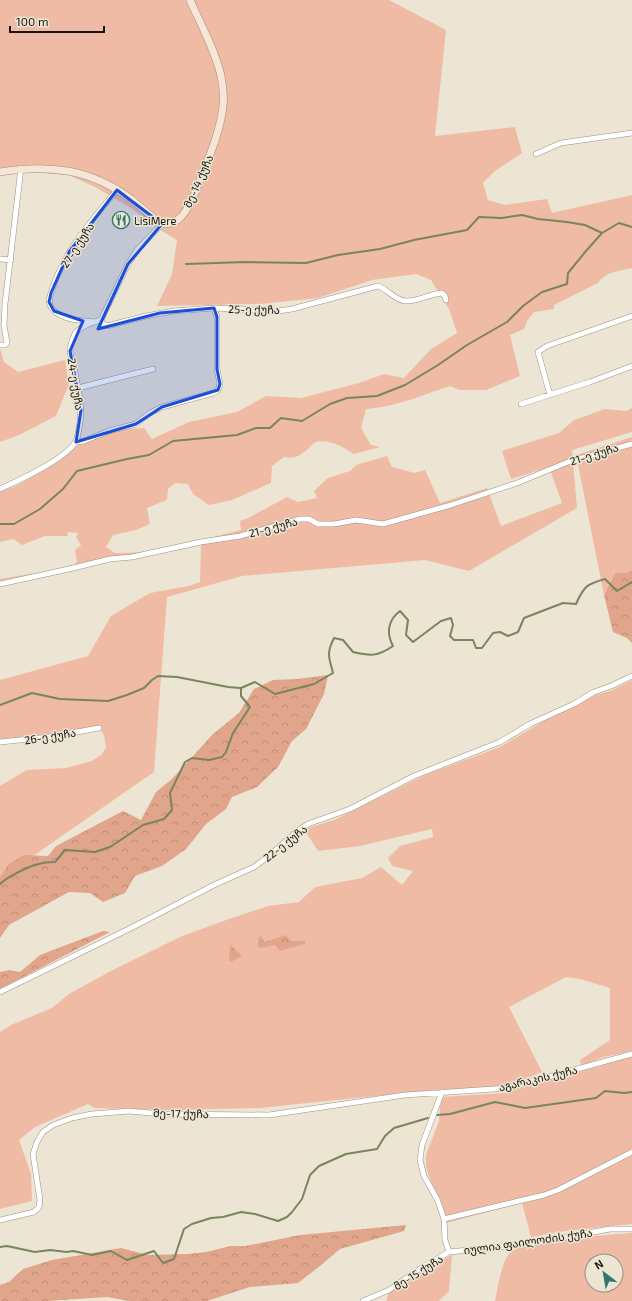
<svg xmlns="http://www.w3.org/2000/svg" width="632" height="1301" font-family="'Exo 2','Noto Sans Georgian',sans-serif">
<defs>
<pattern id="forest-crowns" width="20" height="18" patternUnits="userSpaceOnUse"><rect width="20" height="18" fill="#e0a58a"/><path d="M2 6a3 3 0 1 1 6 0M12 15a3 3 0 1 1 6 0" fill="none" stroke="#bf8d76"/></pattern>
</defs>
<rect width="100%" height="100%" fill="#ede5d4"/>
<path fill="#efbba4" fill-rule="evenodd" d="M0,0H389L446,30L435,136L515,127L522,153L495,171L483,183L488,200L505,205L547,199L552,213L632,195V268C620,271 606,271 598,283L554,305V309L534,312L527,321L524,329L510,335L520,376L486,390H460L450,386C422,395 396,407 366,409L361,428L371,445L380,447L354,454C343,447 330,439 316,442C313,443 311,446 309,448C299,456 296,459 284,457L272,466L271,483L232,500L209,505L193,494L188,484L175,483L168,489L167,500L147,508L150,524L136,530L113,535L106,547L115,553L154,552L241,530L240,521L248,518L287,497L298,502L317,498L314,491L328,478L350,471L356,465L387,456L392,467L415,473L425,470L440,503L487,488L501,526L562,503L549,467L511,479L502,451L559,433L574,420L605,409L626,411L632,408V432L572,450L577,508L469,571L425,560L242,576L167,597L154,772L0,879V786L27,770L66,768L92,761L102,754L106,747L104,735L98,726L0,742V680L88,656L111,616L150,593L189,586L200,582L201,545L138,558L109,561L0,587V579L42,572L74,565L77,562L75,550L81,545L76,537L78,533L67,532L68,536H45L22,545L13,539L0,542V492L16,486L48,468L73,448L89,439L112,430L144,428L152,439L189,422L237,412L266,396L301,398L359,383L384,374L404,378L431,349L457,333L449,309L431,280L416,274L372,280L318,298L260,304L157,306L172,274L177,240L162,231L132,209L97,188L69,175L25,172L0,176Z
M0,348L4,362L18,372L65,360L69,384L56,416L19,435L0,442Z
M632,437V570L626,573H615L604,595L576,455Z
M632,680V1051L604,1057L581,1066L580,1060L610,1040V988L580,979L566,977L509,1007L542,1072L511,1085L488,1088L423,1091L260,1108L171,1110L95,1108L88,1104L35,1127L19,1140L31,1174L32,1201L0,1209V1032L11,1025L52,1008L69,994L109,972L182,936L229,919L268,906L299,902L315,887L362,878L381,867L402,885L413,871L392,866L388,858L400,846L433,837L432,829L360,846L318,851L307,834L308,828L334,820L425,775L500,747L549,718L592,696L610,691Z
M632,1057V1224L565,1231L531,1237L522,1203L446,1223L443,1209L430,1179L426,1167V1155L439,1121L441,1097L506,1093L544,1081L601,1066L606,1063Z
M632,1233V1301H495C498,1289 501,1260 511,1252C522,1242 613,1234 632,1233ZM592,1261H616V1285H592Z
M452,1255L449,1291L439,1301H386L389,1292L431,1265Z"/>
<path fill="url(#forest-crowns)" d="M632,570V643L627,638L613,632L604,595L615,573H626Z
M328,675L324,694L306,729L292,741L278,767L257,787L232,797L226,809L206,824L186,849L162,866L135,876L125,893L103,902L90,893L69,892L9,925L0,938V877L9,864L24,855L48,856L56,846L123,811L141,820L156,792L172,779L213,734L239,713L254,689L273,680L297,679Z
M103,931L110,932L0,989V972L9,970L20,972L40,955Z
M261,935L264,942L286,935L291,941H305V944L280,951L275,945L260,948L258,946V939Z
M230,944L242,956L231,962L229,960Z
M406,1225L404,1231L340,1249L320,1266L298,1283L250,1287L207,1301H130L107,1297L47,1301H0V1285L9,1282L23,1269L52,1260L121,1248L148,1255L187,1254L206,1252L231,1246H245L300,1235Z"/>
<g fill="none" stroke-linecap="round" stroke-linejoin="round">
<path stroke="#78855d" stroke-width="2" d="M186,264L246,262L306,263L338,255L380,249L414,240L467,230L479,217L502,218L522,215L538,219L567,222L585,225L602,233
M0,524H14L40,509L63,489L77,471L127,459L149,455L173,441L237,435L256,428H270L281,418L302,421L330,404L347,398L377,396L405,385L438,365L467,345L507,322L523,306L542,292L567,284L568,273L586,251L602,233L619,223L632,227
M0,705L32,693L60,699L108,701L127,695L144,688L152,680L158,676L177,677L228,687L240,688
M0,884C7,877 29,866 39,864C44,862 50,862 55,862L65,850L95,852L110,847L143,825L164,819L172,810L170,793L185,762L192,758L209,760L222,757L226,752L233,733L250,707L241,696V688L255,682L275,694L314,684L333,673C329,657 326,654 334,638L343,640L353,652C370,656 377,657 393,646C386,633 388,620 400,611L408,620L406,635L413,642L441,621L451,618L453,625L450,636L454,640H473L476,648H482L493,633L500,632L508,636L518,632L524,618L563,603L576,604C584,586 587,584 605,579L617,591L632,582
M437,1115L450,1114L495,1102L525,1108L596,1098L605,1091L624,1093L632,1092
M0,1247L7,1246L35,1252L50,1250L67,1252L73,1251L92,1255L111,1251L127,1260L154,1251L163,1263L174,1259L184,1229L192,1224L211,1218L223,1217L241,1212L255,1214L278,1221L287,1217L292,1212L302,1199L310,1175L319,1166L346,1154L377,1149L385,1136L394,1128L428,1118"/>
<defs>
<path id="street" d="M536,154L561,143L632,133
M0,259L11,260
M101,320L103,324L107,326L146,316L174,311L214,308L278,311L292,309L378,286C388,289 394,300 405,301C417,302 429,294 442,293L445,296L446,300
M93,322C80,320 59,320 51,307C47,301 51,293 53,287C66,249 92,220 117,190
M0,345H5L7,343L4,325L5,304L21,168
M78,388L153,369
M550,395L538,352L547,346L632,316
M521,404L590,382L632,366
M76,442L84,441L109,431L136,424L150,413L162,407L213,393L218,390L220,384L217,369V317L214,308
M0,489C20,480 63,460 75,443C78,439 78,432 79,428C83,410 79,391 75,373C74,366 70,357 70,349C71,344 73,337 76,332C82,326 93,322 101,320L128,264L138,249L162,224
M0,584L69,569L110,559L132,557L201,542L240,536L300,519H309L318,524H334L356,520L383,524L451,505L517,483L568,462L632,444
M0,742L49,737L99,728
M0,992L131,928L214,885L254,867L269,856L296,832L308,824L350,809L414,776L500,742L530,724L574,704L594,692L611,686L632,676
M442,1092L422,1145L420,1160L424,1176L437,1199L441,1210L444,1219L445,1240L449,1252
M444,1219L544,1195L558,1190L632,1152
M0,1220L34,1212L39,1207L40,1200L33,1154L37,1142L43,1132L53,1125L72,1118L92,1114L129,1111L161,1114L269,1115L405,1095L508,1088L632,1054
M363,1301L389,1290L423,1267L449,1252L528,1244L610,1229H632"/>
<path id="secondary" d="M0,172C50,164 90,169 131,199C141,207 151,217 162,224C169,224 176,222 181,217C190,207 195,194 199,182C209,157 220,133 223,106C224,97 223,86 221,76C215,50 201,25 190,0"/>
</defs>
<use href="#street" stroke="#9a9283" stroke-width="6"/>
<use href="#secondary" stroke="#9a9283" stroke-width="8"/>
<use href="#street" stroke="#fff" stroke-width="5"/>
<use href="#secondary" stroke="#f7e6d6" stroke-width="7"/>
</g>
<path fill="#1d4ed8" fill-opacity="0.2" stroke="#1d4ed8" stroke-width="3" stroke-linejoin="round" d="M117,190L162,224L128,264L98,329L160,313L214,308L217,317V369L220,384L218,390L162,407L136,424L76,442L81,410L70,351L83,321L54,311L49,302L51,293L69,252Z"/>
<defs>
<symbol id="restaurant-ring" viewBox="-11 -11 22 22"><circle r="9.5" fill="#ede5d4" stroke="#307770" stroke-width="1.5"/><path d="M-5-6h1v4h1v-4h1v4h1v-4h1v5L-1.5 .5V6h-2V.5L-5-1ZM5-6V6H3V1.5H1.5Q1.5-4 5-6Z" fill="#307770"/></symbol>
</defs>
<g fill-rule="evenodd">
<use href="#restaurant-ring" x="111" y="210" width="20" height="20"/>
</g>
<g text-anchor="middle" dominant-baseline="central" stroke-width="3" stroke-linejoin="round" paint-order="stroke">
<g font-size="11" fill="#17140f" stroke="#ede5d4">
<text transform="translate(198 181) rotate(-66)">მე-14 ქუჩა</text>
<text transform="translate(77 245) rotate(-57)">27-ე ქუჩა</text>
<text transform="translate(254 309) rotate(1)">25-ე ქუჩა</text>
<text transform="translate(76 384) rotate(81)">24-ე ქუჩა</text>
<text transform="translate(594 454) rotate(-17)">21-ე ქუჩა</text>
<text transform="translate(273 527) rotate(-15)">21-ე ქუჩა</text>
<text transform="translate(50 736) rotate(-9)">26-ე ქუჩა</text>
<text transform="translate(285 843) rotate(-38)">22-ე ქუჩა</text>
<text transform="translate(538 1078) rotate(-13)">აგარაკის ქუჩა</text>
<text transform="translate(181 1113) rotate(1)">მე-17 ქუჩა</text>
<text transform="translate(528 1241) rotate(-8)">იულია ფაილოძის ქუჩა</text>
<text transform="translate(418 1272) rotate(-32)">მე-15 ქუჩა</text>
</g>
<g font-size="11" fill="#17140f" stroke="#ede5d4" text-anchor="start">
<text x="134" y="220">LisiMere</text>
</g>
</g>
<g transform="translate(604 1273) rotate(329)"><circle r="19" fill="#ede5d4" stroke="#979185"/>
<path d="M0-3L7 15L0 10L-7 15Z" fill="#307770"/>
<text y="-6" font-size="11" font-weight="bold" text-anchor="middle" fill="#17140f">N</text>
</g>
<path d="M10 26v6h94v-6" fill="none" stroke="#17140f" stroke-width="2"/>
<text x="16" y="26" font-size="12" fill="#17140f" stroke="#ede5d4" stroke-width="3" paint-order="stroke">100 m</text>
</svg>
